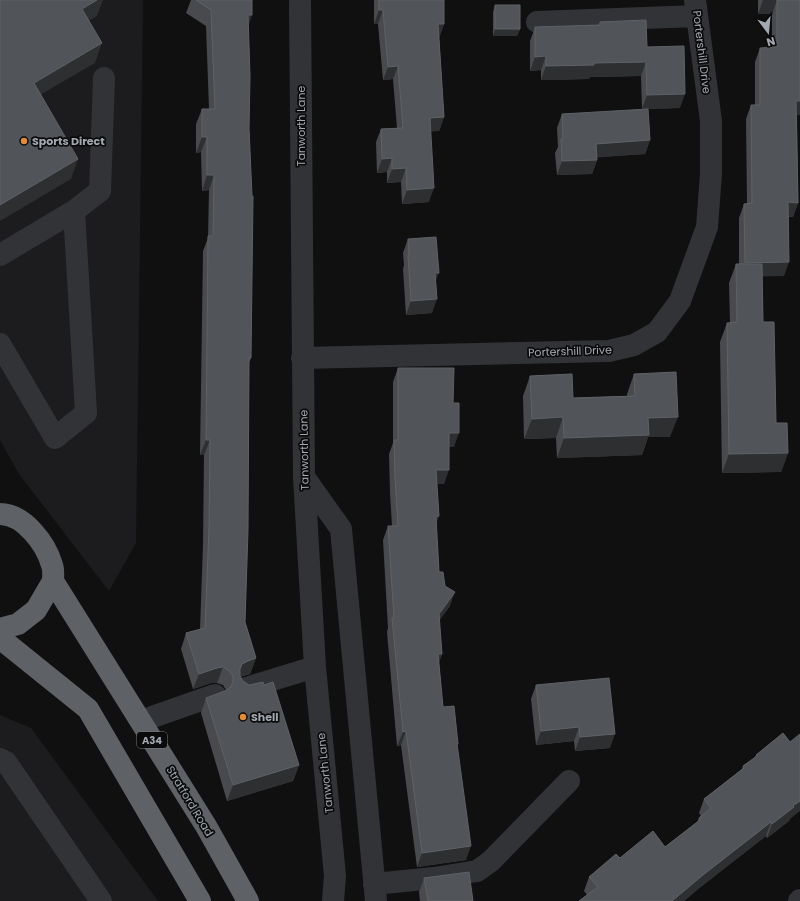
<svg xmlns="http://www.w3.org/2000/svg" width="800" height="901" font-family="Poppins,sans-serif">
<rect width="100%" height="100%" fill="#101011"/>
<path fill="#1c1c1e" d="M0,0H143L136,543L109,591L19,474L0,440Z
M0,715L31,728L158,901H0Z"/>
<g fill="none" stroke-linecap="round" stroke-linejoin="round">
<path stroke="#313336" stroke-width="22" d="M300,0L304,477L315,667L335,876L333,901
M537,22L697,16
M74,211L100,191L104,78
M0,255L74,211L86,413L55,438L0,344
M302,358L609,351L634,345L657,332L680,301L707,227L711,174V121L695,0
M304,477L341,529L376,901
M246,688L315,667
M141,721L215,695
M0,759L6,762L101,901
M374,884L434,878L477,871L491,861L569,781
M799,901L800,900"/>
<path stroke="#5e6166" stroke-width="22" d="M0,514C24,514 46,544 52,565C54,570 53,576 53,581L206,826L248,901
M0,629L18,624L36,610L53,581
M0,638L88,709L200,901"/>
</g>
<path fill="#484a4e" d="M191,0H252L248,26L251,358L249,363L245,622L256,658L250,674L240,677L299,765L293,781L227,801L201,713L206,698L226,690L223,685L217,683H211L193,689L181,649L186,633L200,629L203,545L204,455H200L203,251L208,238L209,190L202,191L201,152L196,153V124L202,109H209L206,26L186,13Z
M374,0H444V24L439,38L444,117L439,131H431L429,202L402,204L401,182L387,183V172L377,173L376,142L381,129L397,128L393,79L383,80L378,24H374Z
M758,0H800V115H797L798,203L793,217H789L784,276H762L763,322L776,423L788,453L781,472L722,473L720,342L727,323H730L729,283L736,264H739V218L744,204H747L746,119L751,105H755V62L760,48L772,47V14H758Z
M495,5L520,29L517,36H493V12Z
M600,22L647,47L680,108L642,109L641,76L590,77L589,79L541,80V70L530,71V41L535,27L599,25Z
M562,114L650,140L645,154L597,157V160L592,174L557,175L555,153L558,147L557,128Z
M408,239L436,280L432,313L406,315L403,269L404,265L403,253Z
M398,368L453,403L454,447H449L444,484H437L436,525L439,572L445,586L450,606L439,620L442,654L439,662L443,707L458,744L457,746L466,860L417,867L401,745L397,746L387,632L388,628L383,540L388,526H392L390,493L389,454L393,443V382Z
M634,374L670,437H648L642,455L557,458L556,438L524,439L523,396L530,376L573,398L627,396V394Z
M536,685L610,748L575,751L574,741L536,745L531,699Z
M756,755L790,819L789,821L767,838L766,836L698,889L684,901H579L587,895L584,891L589,877L620,858L665,847L697,822L699,818L701,816L699,813L704,799L742,769L743,766L755,757Z
M424,878L473,901H420L419,892Z"/>
<path fill="#2d2f31" d="M97,0H103L97,16L75,29L82,9Z
M763,0H777L772,14H758Z
M379,10H383L378,24H374Z
M248,15H252L247,30Z
M438,24H444L439,38H433Z
M495,29H520L517,36H493Z
M102,43L95,63L26,103L34,83Z
M546,56L541,70L530,71L535,57Z
M646,62L641,76L590,77L589,79L541,80L546,66L594,63Z
M398,66L393,79L383,80L388,67Z
M685,94L680,108L642,109L647,95Z
M796,101H800V115H791Z
M444,117L439,131L426,132L430,118Z
M202,137H207L201,152L196,153Z
M650,140L645,154L591,158L596,144Z
M392,158L387,172L377,173L382,159Z
M78,159L71,179L0,221V205Z
M597,160L592,174L557,175L562,161Z
M406,168L401,182L387,183L392,169Z
M207,175H214L209,190L202,191Z
M434,188L429,202L402,204L407,190Z
M788,202L798,203L793,217L783,216Z
M789,262L784,276L739,277L745,263Z
M435,273H439L433,287Z
M437,299L432,313L406,315L411,301Z
M563,417L556,438L524,439L532,419Z
M678,417L670,437H648L642,455L557,458L564,438L648,418Z
M449,433H459L454,447H444Z
M206,440H210L204,455H200Z
M788,453L781,472L722,473L729,454Z
M436,470H449L444,484H431Z
M439,516L434,530L436,517Z
M455,592L450,606L434,628L439,614Z
M438,654H442L437,668Z
M256,658L250,674L242,676L237,680L240,669L242,664L248,661Z
M223,667L217,683H211L193,689L199,674L217,668Z
M579,727L574,741L536,745L541,731Z
M406,731L401,745L397,746L403,732Z
M615,734L610,748L575,751L580,737Z
M299,765L293,781L227,801L233,785Z
M800,801V811L790,819L789,821L767,838L772,824Z
M771,822L766,836L698,889L684,901H672L703,875Z
M471,846L466,860L417,867L422,853Z"/>
<path fill="#515459" stroke="#5e6267" d="M0,0H97L82,9L102,43L34,83L78,159L0,205Z
M196,0H252V15H248L250,76L249,128L252,196H253L251,358H249L248,530L245,622L256,658L248,661L242,664L240,669V676L243,681L249,685L263,682L264,685L273,682L299,765L233,785L206,698L225,691L230,688L233,682V676L228,670L223,667L217,668L199,674L186,633L205,628L209,529L210,440H206L208,236H213L214,175H207V137H202V109H215L211,10Z
M379,0H444V24H438L444,117L430,118L434,188L407,190L406,168L392,169V158L382,159L381,129L403,128L398,66L388,67L383,10H379Z
M777,0H800V101H796L798,203L788,202L789,262L745,263L744,204L752,203L751,105H760V48L777,47Z
M495,5H520V29H495Z
M646,20L647,47L684,46L685,94L647,95L646,62L594,63V65L546,66V56L535,57V27L600,25V22Z
M648,109L650,140L596,144L597,160L562,161L561,139H563L562,114Z
M436,237L439,273H435L437,299L411,301L408,255H409L408,239Z
M736,264H762L763,322H774L776,423H787L788,453L729,454L727,323L737,322Z
M398,368H454L453,403H459V433H449V470H436L439,516L436,517L439,572H443L445,586L455,592L439,614L442,654H438L443,707L454,706L458,744H457L471,846L422,853L406,731L403,732L392,618H394L388,526H398L395,479L394,440H398Z
M676,372L678,417L648,418L649,435L564,438L563,417L532,419L530,376L572,374L573,398L635,396L634,374Z
M609,678L615,734L580,737L579,727L541,731L536,685Z
M783,733L790,742L800,734V801L793,806L794,807L772,824L771,822L703,875L672,901H579L598,887L589,877L616,854L620,858L653,831L665,847L700,820L699,818L711,808L704,799L744,768L743,766L757,756L756,755Z
M469,872L473,901H428L424,878Z"/>
<g fill="#e08d39" stroke="#0b0b0c" stroke-width="1.5">
<circle cx="24" cy="141" r="4"/>
<circle cx="243" cy="717" r="4"/>
</g>
<g text-anchor="middle" dominant-baseline="central" stroke-width="3.5" stroke-linejoin="round" paint-order="stroke">
<rect fill="#0b0b0c" stroke="#757a80" stroke-width="1" x="137" y="732" width="30" height="16" rx="3"/>
<g font-size="10" font-weight="bold" fill="#a2a9b1">
<text x="152" y="740">A34</text>
</g>
<g font-size="11" fill="#a2a9b1" stroke="#0b0b0c">
<text transform="translate(702 52) rotate(83)">Portershill Drive</text>
<text transform="translate(301 126) rotate(-90)">Tanworth Lane</text>
<text transform="translate(570 351) rotate(-2)">Portershill Drive</text>
<text transform="translate(304 450) rotate(-91)">Tanworth Lane</text>
<text transform="translate(325 773) rotate(-96)">Tanworth Lane</text>
<text transform="translate(190 801) rotate(59)">Stratford Road</text>
</g>
<g font-size="11" font-weight="bold" fill="#a2a9b1" stroke="#0b0b0c" text-anchor="start">
<text x="32" y="141">Sports Direct</text>
<text x="251" y="717">Shell</text>
</g>
</g>
<g transform="translate(768 32) rotate(164)" stroke="#0b0b0c" stroke-width="3" paint-order="stroke">
<path d="M0-3L7 15L0 10L-7 15Z" fill="#a2a9b1"/>
<text y="-6" font-size="11" font-weight="bold" text-anchor="middle" fill="#a2a9b1">N</text>
</g>
</svg>
